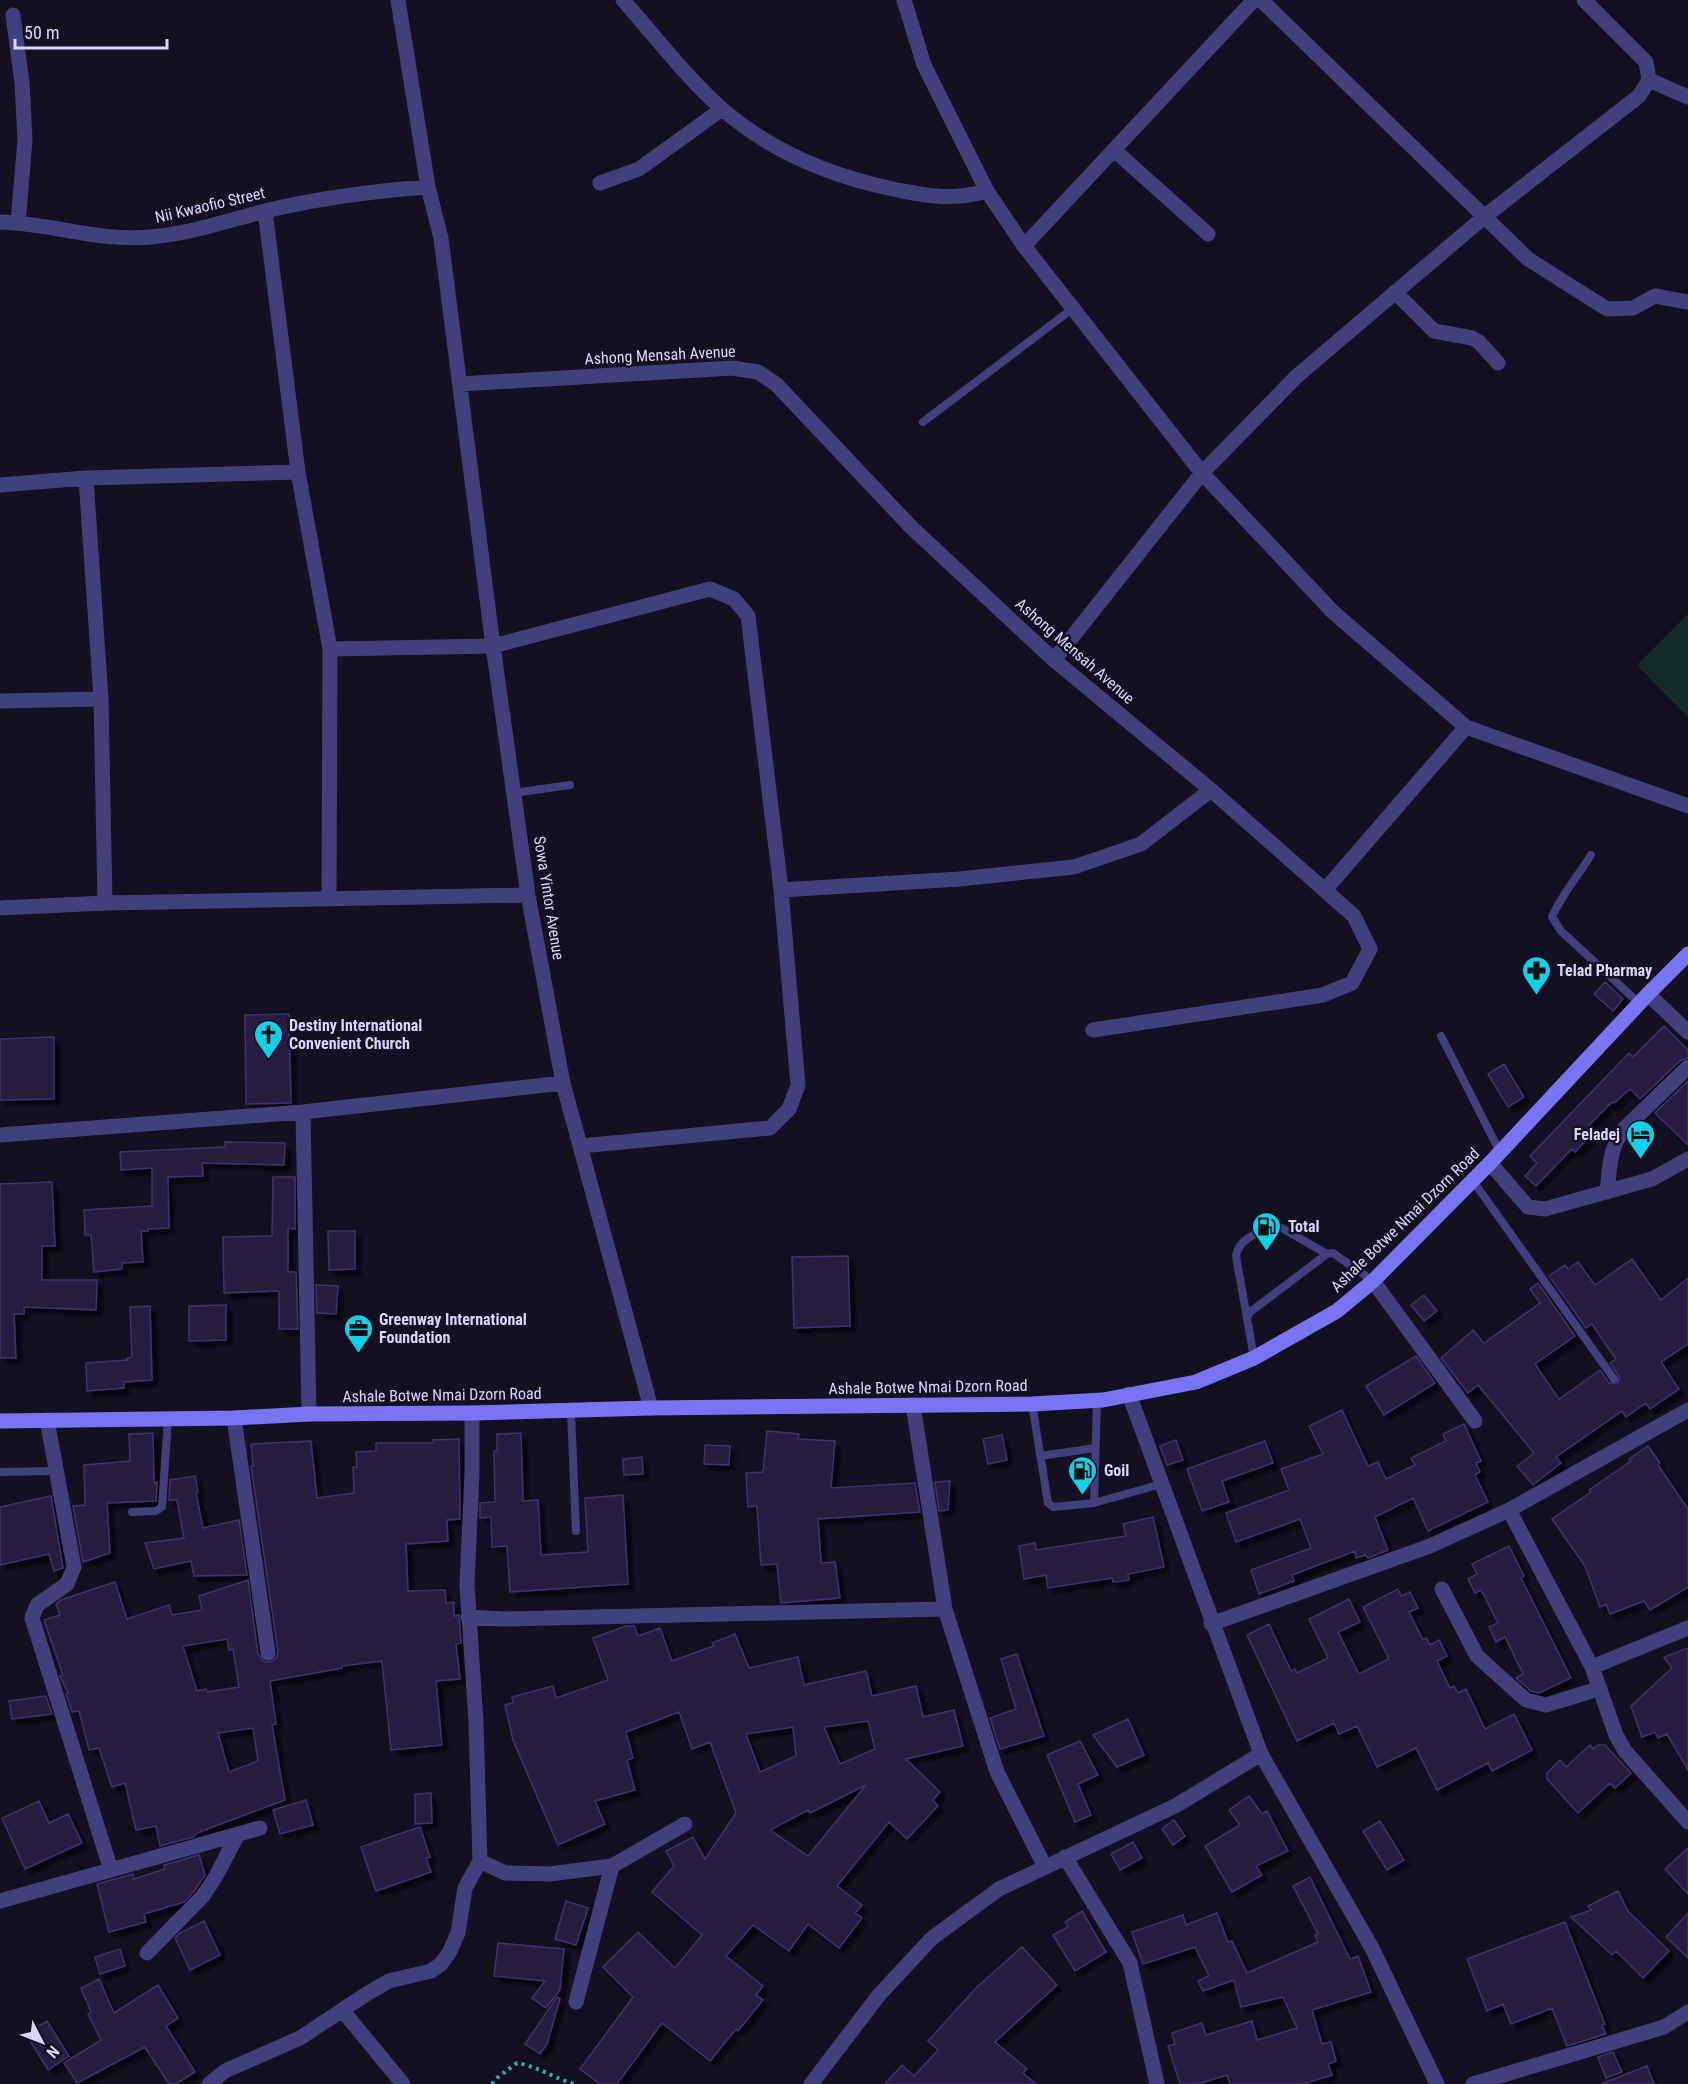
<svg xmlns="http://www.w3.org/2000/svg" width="1688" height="2084" font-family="'Roboto Condensed',sans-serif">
<defs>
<filter id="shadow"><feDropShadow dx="5.5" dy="5.5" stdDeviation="1.5" flood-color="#0009"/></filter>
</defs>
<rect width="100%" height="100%" fill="#131022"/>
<path fill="#142b2b" d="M1688,614V717L1637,665Z"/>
<path fill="#251e41" stroke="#3e326b" stroke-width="1.5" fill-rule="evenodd" filter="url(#shadow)" d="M1605,982L1623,999L1613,1011L1594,994Z
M289,1014L291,1103L246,1104L245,1015Z
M1664,1026L1688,1050V1058L1681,1060L1640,1099L1630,1089L1614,1103L1612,1102L1589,1125L1595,1131L1575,1152L1572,1149L1536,1186L1525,1176L1537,1163L1530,1156L1629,1053L1633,1057Z
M54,1037V1099L0,1100V1039Z
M1504,1064L1524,1097L1508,1107L1488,1074Z
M1688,1081V1145L1655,1113Z
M225,1142L285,1143L284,1165L202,1163L203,1176L168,1177L169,1228L148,1229V1231H141L143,1262L122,1263V1269L94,1272L91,1235H85L84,1210L152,1206V1168L121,1170L120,1152L225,1147Z
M273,1177H295V1229L288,1228V1272H296L298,1329H279V1291L224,1293L223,1237L272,1236Z
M52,1182L55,1246H42V1280H97L96,1310L24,1307V1314H14L16,1358H0V1184Z
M328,1231H355V1269L329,1270Z
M848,1256L850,1326L794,1328L792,1257Z
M1632,1259L1661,1300L1688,1278V1344L1661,1362L1679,1389L1650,1409L1646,1403L1626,1417L1622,1411L1556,1457L1561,1463L1533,1485L1517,1466L1534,1453L1478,1385L1468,1393L1441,1358L1473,1330L1484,1343L1540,1303L1530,1289L1538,1283L1575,1336L1535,1364L1559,1399L1600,1370L1609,1383L1617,1384L1620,1378L1610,1363L1616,1359L1613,1355L1592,1324L1586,1328L1549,1276L1565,1265L1568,1269L1578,1262L1595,1285Z
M316,1285L338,1286L336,1314L317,1313Z
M1424,1295L1437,1311L1424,1321L1411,1305Z
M226,1305V1340L189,1341V1306Z
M150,1306L152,1380L124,1382V1388L87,1391L86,1363L127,1360V1358L132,1357L130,1307Z
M1416,1356L1435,1383L1384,1415L1366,1386Z
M1342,1410L1368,1466L1378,1462L1386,1479L1415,1465L1411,1458L1446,1441L1443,1434L1464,1424L1481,1461L1476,1463L1480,1472L1475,1475L1488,1502L1428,1531L1413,1498L1375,1517L1388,1550L1368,1558L1366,1555L1356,1558L1355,1551L1292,1575L1294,1581L1259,1594L1251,1570L1311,1548L1300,1519L1236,1542L1226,1513L1289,1490L1281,1469L1323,1454L1309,1426Z
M767,1431L799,1434L798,1439L835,1441L831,1488L915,1483L920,1512L818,1519L821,1563L835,1562L840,1598L781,1603L777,1564L761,1565L757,1506L748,1507L746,1473L763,1472Z
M153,1433L154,1483L157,1482L156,1501L107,1503L110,1553L83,1562L73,1506L85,1505L84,1465L130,1461L129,1434Z
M521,1433L523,1501L538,1500L541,1555L588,1552L585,1498L623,1495L628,1584L510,1592L507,1546L492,1547L491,1517L480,1518V1503L495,1502L494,1451H497V1434Z
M1002,1435L1007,1460L988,1464L983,1439Z
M459,1439L460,1519L447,1520L448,1541L406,1544L408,1591L445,1590L446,1603L454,1602V1616L459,1615L461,1643L456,1644L460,1679L436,1681L442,1745L391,1750L382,1661L342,1666V1668L270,1681L276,1724L272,1725L285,1800L215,1826L195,1834L194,1837L160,1846L156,1826L136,1830L125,1783L112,1787L99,1748L89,1750L79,1711L72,1712L66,1694L68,1693L60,1676L63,1675L44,1620L60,1615L56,1604L61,1600L115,1582L127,1619L169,1605L172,1615L202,1610L199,1596L248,1580L258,1654L264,1662H270L277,1657L278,1652L251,1466H253L251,1444L311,1441L317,1498L354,1493L353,1467H357L356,1452L376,1451V1443H433V1440ZM227,1639L229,1650L233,1649L239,1687L207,1692L206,1689L197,1691L183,1646ZM253,1728L258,1761L229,1772L218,1733Z
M1176,1440L1183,1460L1167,1465L1160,1446Z
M1265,1441L1273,1463L1222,1481L1229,1502L1202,1511L1187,1469Z
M705,1445L730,1446L729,1465L704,1464Z
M1648,1446L1660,1463L1658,1465L1688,1509V1587L1650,1610L1644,1601L1610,1614L1606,1604L1600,1607L1585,1566L1552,1519L1591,1492L1589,1490L1631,1461L1629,1459Z
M642,1457L643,1474L624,1475L623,1459Z
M195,1476L198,1492L196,1493L203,1528L239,1520L247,1575L194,1576L191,1561L154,1569L145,1543L184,1538L177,1500H169L170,1480Z
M950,1481L948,1510L939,1511L935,1482Z
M51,1496L63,1568L54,1571L49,1554L0,1565V1507Z
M1153,1517L1164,1567L1128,1574L1129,1580L1113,1582L1112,1578L1048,1588L1046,1575L1024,1579L1019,1546L1035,1543L1036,1550L1126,1536L1123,1524Z
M1509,1546L1524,1576L1521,1578L1571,1678L1539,1693L1531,1691L1516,1678L1523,1674L1505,1637L1496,1642L1489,1627L1498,1623L1481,1590L1475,1593L1468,1579L1477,1574L1472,1564Z
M1398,1589L1401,1596L1410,1592L1418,1608L1409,1612L1423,1640L1426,1638L1430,1645L1439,1640L1447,1656L1437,1661L1450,1688L1454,1686L1458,1693L1466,1689L1485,1729L1514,1714L1532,1750L1492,1771L1488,1763L1437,1790L1416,1748L1377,1767L1357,1726L1339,1734L1334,1723L1297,1741L1247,1635L1269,1624L1291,1671L1295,1669L1297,1673L1328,1658L1309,1619L1349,1599L1360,1622L1338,1632L1359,1674L1389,1659L1363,1607Z
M626,1626H634L638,1636L660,1628L672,1661L714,1646L712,1643L735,1634L749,1668L798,1657L804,1685L866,1671L872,1696L916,1686L923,1717L954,1710L963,1746L906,1759L940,1792L933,1800L938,1806L907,1839L889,1822L837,1886L862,1905L855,1913L862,1918L839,1948L808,1924L789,1951L753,1925L726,1956L763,1986L756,1995L763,2000L738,2031L736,2029L710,2061L662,2023L617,2084H600L580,2069L633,1997L603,1967L638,1932L675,1968L702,1935L652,1892L674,1866L666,1851L693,1837L705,1859L736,1813L710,1742L692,1749L679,1712L626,1732L633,1758L627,1760L635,1790L595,1801L605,1824L558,1845L513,1740L505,1705L513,1703L512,1697L553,1686L556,1698L608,1680L593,1638ZM868,1721L875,1749L840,1764L824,1727ZM793,1727L796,1756L760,1772L746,1734ZM866,1785L808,1856L770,1830L808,1810L810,1813Z
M1688,1648V1770L1667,1734L1658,1738L1655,1732L1642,1737L1631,1706L1672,1668L1664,1657Z
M1017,1654L1044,1736L1000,1749L990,1718L1016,1709L1001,1659Z
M46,1696L52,1714L12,1719L9,1701Z
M1128,1719L1144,1755L1117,1767L1093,1735Z
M1080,1741L1098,1775L1078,1784L1091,1815L1075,1822L1047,1755Z
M1590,1745L1593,1749L1598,1745H1605L1631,1773L1615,1788L1610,1783L1578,1813L1547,1779V1773L1560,1760L1566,1767Z
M431,1793L432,1823L415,1824V1794Z
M1249,1796L1262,1814L1267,1811L1288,1851L1256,1866L1262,1875L1232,1892L1205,1846L1240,1825L1229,1810Z
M306,1800L313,1825L280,1834L273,1810Z
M39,1801L49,1823L68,1814L82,1843L25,1869L2,1818Z
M1174,1820L1185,1836L1173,1845L1162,1829Z
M1380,1821L1404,1860L1387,1870L1363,1831Z
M420,1827L430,1857L426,1858L431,1872L376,1891L361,1847Z
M1133,1842L1142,1858L1120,1870L1111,1854Z
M1688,1848V1894L1665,1869Z
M199,1855L205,1875L195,1890L184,1902L144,1914L146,1922L109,1932L97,1884L133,1874L134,1879L165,1869L164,1865Z
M1310,1877L1350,1959L1358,1956L1371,1992L1312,2010L1322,2044L1331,2042L1336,2061L1328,2064L1332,2075L1303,2084H1230L1227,2075L1198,2084H1180L1168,2046L1175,2044L1172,2033L1202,2023L1206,2035L1252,2021L1257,2040L1297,2028L1283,1997L1241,2007L1234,1980L1203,1991L1198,1981L1209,1976L1195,1947L1143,1964L1132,1932L1183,1915L1186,1925L1217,1913L1228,1942L1232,1941L1247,1973L1318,1942L1315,1935L1318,1934L1293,1886Z
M1618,1891L1628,1911L1669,1951L1643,1978L1616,1951L1612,1955L1571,1917L1591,1910L1588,1906Z
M566,1901L588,1908L576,1945L555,1939Z
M1082,1911L1106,1952L1075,1971L1053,1935L1068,1927L1065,1922Z
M1688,1913V1958L1666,1937Z
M204,1921L220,1955L190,1970L175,1938L180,1933Z
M1565,1922L1605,2024L1602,2025L1606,2034L1567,2046L1552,2008L1511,2024L1503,2004L1487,2011L1467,1959Z
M498,1943L564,1949L560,1990L546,2008L532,1998L545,1981L494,1976Z
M1022,1947L1057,1985L995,2042L1027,2069L1023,2073L1036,2084H885L902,2065L914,2076L938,2050L928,2041L976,1988Z
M120,1949L125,1966L100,1974L95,1957Z
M99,1979L114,2013L158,1985L178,2018L166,2026L195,2072L176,2084H169L145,2047L77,2083L64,2063L101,2040L88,2014L91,2012L81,1988Z
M557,1997L560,1999L547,2044L540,2054L525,2044Z
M47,2021L69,2056L48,2070L26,2034Z
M1613,2052L1622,2072L1606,2078L1598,2057Z
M1647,2066L1654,2084H1603V2083Z"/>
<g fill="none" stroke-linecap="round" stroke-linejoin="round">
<path stroke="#3aaaa5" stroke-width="4" stroke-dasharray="3 4.5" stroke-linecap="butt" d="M492,2084L497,2078L517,2063C537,2066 554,2078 574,2084"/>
<path stroke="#423f7d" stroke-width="8" d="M923,422L1072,309
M514,793L570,785
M1591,855C1578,876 1562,894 1552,917L1561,931L1640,1004
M1441,1036L1500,1152
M1473,1181L1614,1379
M1247,1318L1236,1256C1238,1239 1259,1232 1274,1226L1280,1227L1327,1254
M1254,1358L1247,1318L1250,1312L1327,1254L1333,1253L1373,1281
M1032,1404L1048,1503L1053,1507L1094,1503L1097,1400
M571,1411L576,1531
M1040,1456L1095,1448
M0,1472L57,1471
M1094,1503L1161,1484
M132,1512L156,1511L162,1507L168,1419"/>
<path stroke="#423f7d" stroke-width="15" d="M398,0L428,187L441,238L493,646L528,895L563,1083L651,1408
M623,0C655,36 685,76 721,108C770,151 830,176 893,189C929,196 950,201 987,191
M904,0L924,65L987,191L1024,246L1202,473L1333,612L1466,727L1688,806
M1261,0L1528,259L1607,309L1633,308L1655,296L1688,302
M13,15L22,83L25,140L18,223
M1649,80L1688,97
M1114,150L1208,234
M600,183L639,169L722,109
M265,211L298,472L330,649L329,899
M0,222C50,223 99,242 150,237C189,234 227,221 265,211C319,198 373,191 428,187
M1024,246L1254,0
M1395,292L1434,331L1472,338L1479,342L1498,363
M460,384L732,368L758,372L776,384L911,527L1054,660L1211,790L1354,916L1370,949L1352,983L1323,995L1093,1030
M86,478L101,699L105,903
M0,485L86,478L298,472
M330,649L493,646L710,589L734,599L748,616L781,890L798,1085L789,1109L770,1128L581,1146
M1054,660L1202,473L1297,376L1484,217L1639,96L1649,80L1646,62L1584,0
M0,701L101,699
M781,890L959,879L1074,867L1141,844L1211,790
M1325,890L1466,727
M0,908L105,903L528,895
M1648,994L1688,1032
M303,1112L309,1414
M0,1135L303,1112L563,1083
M1490,1163L1528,1207L1545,1209L1652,1179L1688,1159
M1607,1192C1610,1167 1609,1150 1623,1130L1688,1067
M1373,1281L1475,1421
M1129,1394L1261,1754L1372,1948L1437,2084
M913,1405L945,1609L997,1772L1045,1867
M234,1418L268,1653
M47,1420L74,1567L67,1584L37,1605L32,1618L111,1870
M1509,1510L1592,1667L1616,1735L1625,1751L1688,1822
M1442,1589L1477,1656L1526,1700L1546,1705L1598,1689
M468,1617L503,1619L945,1609
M1211,1624L1430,1546L1509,1510L1688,1410
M1592,1667L1688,1628
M1065,1857L1130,1963L1157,2084
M480,1861L505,1873L549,1874L612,1866L685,1824
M0,1901L260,1828
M147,1953L203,1896L216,1876L238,1834
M576,2002L612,1866
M343,2011L403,2084
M209,2084L225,2071L300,2038L368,1993L389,1981L431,1971L441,1964L449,1953L458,1933L465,1888L480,1861L476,1722L467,1585L472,1473V1413
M811,2084L879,1995L932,1938L999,1889L1177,1805L1261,1754
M1473,2084L1664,2027L1688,2012"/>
<path stroke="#7975f2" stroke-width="15" d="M0,1421L234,1418L309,1414L472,1413L651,1408L1032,1404L1103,1400L1196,1382L1254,1358L1337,1311L1373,1281L1490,1163L1648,994L1688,954"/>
</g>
<defs>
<symbol id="pharmacy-pin" viewBox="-11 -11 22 30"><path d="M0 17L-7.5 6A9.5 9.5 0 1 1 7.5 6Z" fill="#15cfe7" stroke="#131022"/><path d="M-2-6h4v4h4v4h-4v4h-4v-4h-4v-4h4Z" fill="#111"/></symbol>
<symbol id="church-pin" viewBox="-11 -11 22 30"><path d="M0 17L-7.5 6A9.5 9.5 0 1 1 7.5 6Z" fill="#15cfe7" stroke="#131022"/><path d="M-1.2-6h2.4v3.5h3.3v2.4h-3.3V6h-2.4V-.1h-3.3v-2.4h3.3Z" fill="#111"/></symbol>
<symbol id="hotel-pin" viewBox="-11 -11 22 30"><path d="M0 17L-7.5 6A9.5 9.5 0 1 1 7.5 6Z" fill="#15cfe7" stroke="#131022"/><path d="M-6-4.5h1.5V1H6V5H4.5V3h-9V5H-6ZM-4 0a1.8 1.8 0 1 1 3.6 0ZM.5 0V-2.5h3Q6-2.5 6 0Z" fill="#111"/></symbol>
<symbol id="fuel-pin" viewBox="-11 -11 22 30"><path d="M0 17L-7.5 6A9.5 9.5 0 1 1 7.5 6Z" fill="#15cfe7" stroke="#131022"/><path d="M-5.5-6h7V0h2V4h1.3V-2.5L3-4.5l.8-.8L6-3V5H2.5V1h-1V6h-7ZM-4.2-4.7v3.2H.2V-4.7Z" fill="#111"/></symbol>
<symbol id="office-pin" viewBox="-11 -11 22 30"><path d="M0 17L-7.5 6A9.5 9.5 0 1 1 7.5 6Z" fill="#15cfe7" stroke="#131022"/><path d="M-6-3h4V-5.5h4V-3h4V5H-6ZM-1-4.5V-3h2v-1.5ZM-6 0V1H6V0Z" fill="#111"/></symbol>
</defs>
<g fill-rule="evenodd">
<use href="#pharmacy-pin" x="1520" y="954" width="33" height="45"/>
<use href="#church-pin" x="252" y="1018" width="33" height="45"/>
<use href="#hotel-pin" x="1624" y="1118" width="33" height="45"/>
<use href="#fuel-pin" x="1250" y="1210" width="33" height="45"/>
<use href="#office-pin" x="342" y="1312" width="33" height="45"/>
<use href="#fuel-pin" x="1066" y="1454" width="33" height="45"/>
</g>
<g text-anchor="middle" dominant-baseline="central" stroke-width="5" stroke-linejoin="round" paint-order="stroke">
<g font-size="16" fill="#dad5fb" stroke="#131022">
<text transform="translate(210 205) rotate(-13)">Nii Kwaofio Street</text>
<text transform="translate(660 355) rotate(-3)">Ashong Mensah Avenue</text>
<text transform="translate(1075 651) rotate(41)">Ashong Mensah Avenue</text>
<text transform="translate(549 898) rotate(81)">Sowa Yintor Avenue</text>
<text transform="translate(1405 1220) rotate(-44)">Ashale Botwe Nmai Dzorn Road</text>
<text transform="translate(928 1387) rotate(-1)">Ashale Botwe Nmai Dzorn Road</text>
<text transform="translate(442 1395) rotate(-1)">Ashale Botwe Nmai Dzorn Road</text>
</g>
<g font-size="16" font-weight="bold" fill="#dad5fb" stroke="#131022" text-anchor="start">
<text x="1557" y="970">Telad Pharmay</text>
<text x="289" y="1025">Destiny International<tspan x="289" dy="18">Convenient Church</tspan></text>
<text x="1620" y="1134" text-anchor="end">Feladej</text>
<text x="1288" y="1226">Total</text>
<text x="379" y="1319">Greenway International<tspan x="379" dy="18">Foundation</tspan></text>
<text x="1104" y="1470">Goil</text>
</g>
</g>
<g transform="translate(42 2042) rotate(132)" stroke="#131022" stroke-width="4.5" paint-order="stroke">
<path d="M0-4.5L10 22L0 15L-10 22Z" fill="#dad5fb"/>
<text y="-9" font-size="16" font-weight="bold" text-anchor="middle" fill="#dad5fb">N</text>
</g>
<path d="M15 39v9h152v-9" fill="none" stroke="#dad5fb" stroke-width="3"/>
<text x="24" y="39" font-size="18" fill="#dad5fb" stroke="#131022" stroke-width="4.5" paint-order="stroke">50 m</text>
</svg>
